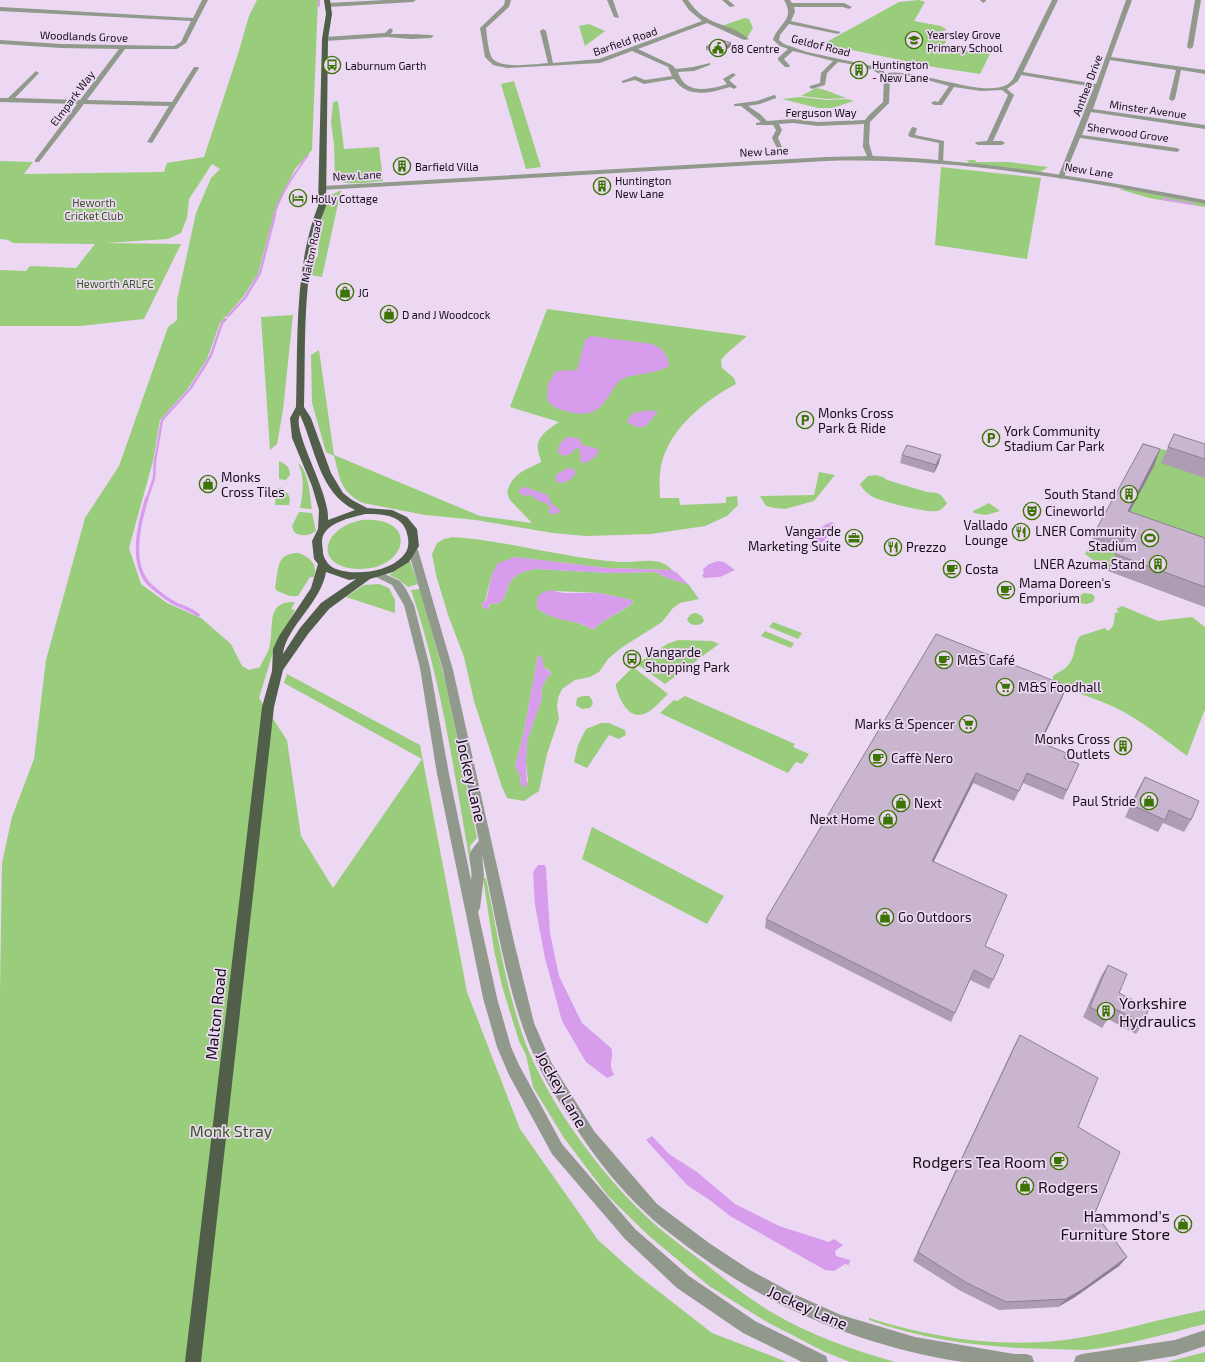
<svg xmlns="http://www.w3.org/2000/svg" width="1205" height="1362" font-family="'Exo 2',sans-serif">
<rect width="100%" height="100%" fill="#ecd8f3"/>
<path fill="#99cd7b" fill-rule="evenodd" d="M257,0H318L312,150L295,169L276,207L258,274L243,297L220,323L207,359L187,390L160,420L153,461L129,548L141,584L167,603L201,618L231,644L242,666L249,670L260,667C263,659 269,652 270,644C274,624 266,601 295,602L291,609L295,610L274,649L259,698L287,740L301,836L333,888L422,759L284,683L287,674L420,745L467,992L520,1129L598,1240L635,1273L712,1333L787,1362H0V991L2,863L12,817L34,759L46,660L85,518L119,466L168,327L177,320V300L196,213L211,178L220,169L212,164L189,199L187,218L181,233L168,239L105,243L181,244L144,319L80,326H0V270L26,271L30,266L76,268L95,244L13,243L8,240L0,239V161L33,162L24,174L164,172L167,163L204,157L238,54L249,16Z
M919,0L925,2L914,21L941,26L947,30L937,32L948,39L942,47L990,54L980,74L934,67L823,44L899,2Z
M745,18L749,19L753,28L747,38L739,32L721,26Z
M589,24L605,31L585,46L579,26Z
M514,81L541,167L526,169L501,84Z
M816,88L825,90L846,98L828,99L801,96Z
M799,97L828,100L847,99L854,101L832,108H818L782,99Z
M338,101L344,149L379,147L383,181C371,182 343,187 335,178L334,144L331,123L333,102Z
M967,160H975L976,162H1009L1048,167L1040,172L969,163Z
M941,167L1041,178L1027,259L935,245Z
M1119,189H1127L1205,204V207L1149,198Z
M341,190L322,277L310,275L312,264L318,256L319,235L324,206L331,195Z
M547,309L747,336L726,354L721,360L722,368L734,378L736,384C702,402 664,433 660,473C659,481 660,490 660,498H679L680,505L726,503V497L737,496L738,505L727,516L705,526L651,534L586,536L553,533L476,520L425,515L363,503C340,492 340,478 334,456L326,452L312,403L311,355L319,350L334,455L480,516L532,523L510,500L507,492C514,472 524,471 541,462C541,457 538,455 538,450C536,436 549,429 559,422L510,407Z
M293,315L283,410L277,444L270,450L261,317Z
M1143,443L1205,463V607L1108,571L1085,554L1103,522Z
M279,461C286,464 290,467 290,475L286,480L279,479Z
M298,463C309,471 310,497 312,509L300,508C303,493 305,478 298,463Z
M819,472L835,475L814,501L785,509L774,508L766,506L760,496L814,495Z
M876,475L883,477L887,480L927,492L937,493L941,495L947,503C944,507 942,510 937,511C926,513 884,502 873,497C868,494 862,489 860,484L868,476Z
M280,487C287,492 292,496 289,505H275L276,491Z
M989,503L1000,511L986,515L974,513L973,511Z
M299,512L312,513L316,531C309,536 301,537 294,532L292,526Z
M362,520C421,516 407,571 358,569C313,567 321,528 362,520Z
M453,537C509,541 564,558 620,562C637,563 660,555 672,570L607,568L515,557L492,574L485,601L483,602L482,607L488,609L490,604C508,605 503,593 511,581C516,573 527,570 536,569L610,573L654,572L659,573L662,576L689,585L699,599L680,603L673,608L662,622L621,648L608,659L599,672L590,677L575,680L562,689L558,698L557,707L559,719L547,754L539,791L524,801L507,798L502,787L474,701L464,657L448,615L436,575L432,554L437,543L444,539ZM556,591L600,593L632,600L633,603C621,613 604,618 593,630C576,618 553,622 537,608ZM538,655L544,667L550,671L551,674L547,677L541,690L542,698L527,741L526,761L528,782L521,785L520,775L515,766L523,736Z
M298,553C310,557 318,564 314,577H310L298,596H290L277,591L275,588C279,570 275,553 298,553Z
M410,561L418,584L408,587L398,579L389,575Z
M379,584L389,588L395,600V613L346,597L364,585Z
M420,589L446,683L477,838L470,846L474,874H472C455,779 442,681 411,590Z
M1084,593L1092,594L1095,597L1093,602L1087,604L1079,603C1077,598 1080,595 1084,593Z
M1122,606L1158,621L1192,617L1205,627V709L1187,756C1164,739 1141,720 1116,708C1096,698 1075,693 1056,684L1053,679V676C1058,672 1066,669 1069,664C1076,656 1073,645 1080,636L1105,628L1108,631C1115,627 1114,620 1115,613L1119,612L1116,609Z
M696,613L702,616L704,621L701,624C695,626 689,625 687,619L691,614Z
M773,622L802,633L798,639L769,627Z
M765,631L794,643L791,648L761,636Z
M678,640L712,641L719,644L665,684L637,664L667,644Z
M633,667L668,694C661,700 653,711 644,714C629,720 619,699 616,687V684Z
M583,696H589L592,700L593,704L590,708L582,709L576,705L577,698Z
M685,696L795,744L793,747L809,754L802,764L796,762L788,773L660,713L674,700L677,701Z
M601,723H609L625,730L626,735L619,739L609,735L587,768L574,762L578,745L586,729Z
M592,827L724,896L707,924L582,859Z
M483,878H486C498,936 507,997 529,1052C555,1113 609,1185 659,1228C675,1241 691,1253 707,1265C728,1282 749,1299 773,1313C810,1335 853,1350 895,1362H850L825,1352L767,1322L709,1286L648,1235L608,1196L564,1138L533,1087L526,1055L519,1041L502,986L494,950Z
M1205,1310V1324C1165,1334 1125,1346 1084,1350C1073,1350 1061,1349 1050,1349C989,1348 927,1341 869,1320V1318C932,1338 999,1348 1065,1340C1112,1334 1158,1319 1205,1310Z
M1205,1352V1362H1167Z"/>
<path fill="#d79cec" d="M591,336L652,344C664,349 667,354 669,366C654,375 634,373 622,379C617,382 615,387 612,391C601,409 593,418 570,412C559,409 554,409 547,400L548,384L556,371L577,370L585,340Z
M650,410L658,412L645,427H637L628,423L627,421L633,413Z
M567,437L579,438L582,445L596,448L599,450C597,457 590,462 583,463L580,461V449L576,448C571,455 566,458 558,453C557,447 562,441 567,437Z
M568,468H573L576,473C571,480 566,483 558,483L555,479L557,474Z
M522,487L528,488L548,495L551,503L559,509L560,512L552,515L549,512L550,506L544,502L538,501L531,495L525,496L518,492Z
M832,522L835,525L824,541L810,548C810,545 810,541 811,538C814,531 825,524 832,522Z
M515,557L607,568L672,570L677,573L689,585L662,576L659,573L654,572L610,573L536,569C527,570 516,573 511,581C503,593 508,605 489,604L488,610L482,607L483,601H486L492,574L498,563Z
M718,561L724,562L735,570L720,577L704,578L702,575L704,573L703,569L709,564Z
M549,590L564,593H600L632,600L633,603C621,612 603,619 593,630C577,618 554,623 537,608V597L542,593Z
M538,655L542,657L544,667L550,672L551,675L547,677L541,690L542,698L527,741L526,761L527,786L524,787L521,785L520,775L515,766L523,736Z
M538,865H545L546,869L550,933L559,976L582,1023L611,1048C615,1059 607,1061 614,1075L607,1078L586,1062L562,1021L545,958L535,905L533,872Z
M652,1136L669,1154L697,1172L735,1204L779,1226L829,1242L834,1239L843,1245L835,1251L836,1256L850,1260L849,1265L845,1264L834,1271L825,1270L730,1216L711,1201L687,1185L646,1140Z"/>
<g fill="none" stroke-linecap="round" stroke-linejoin="round">
<path stroke="#d79cec" stroke-width="2" d="M319,0V6
M1163,199L1193,204
M274,216C280,194 295,173 308,155"/>
<path stroke="#d79cec" stroke-width="2.5" d="M228,316L245,298L260,273L275,215
M147,499L154,478L155,461L162,420L190,389L204,367L211,355L222,323L226,319"/>
<path stroke="#d79cec" stroke-width="3.5" d="M147,498C139,523 129,566 151,586C158,592 168,600 176,604C185,608 190,609 198,615"/>
<path fill="#91998d" fill-rule="evenodd" d="M202,0H208L186,43L177,49H125L87,100L172,102L194,67H198L199,68L152,143L147,142L169,106L84,104L39,162H35V160L77,104L0,102V98H8L36,71L39,73L38,74L15,98L80,100L119,49L61,48L0,44V40L61,44L174,46L181,42L191,21L0,11V7L193,18Z
M385,0H416L413,2L328,7L325,5L328,3Z
M505,0H511L509,7L486,28C487,37 488,48 491,56C496,70 535,64 548,63L540,31L543,29L546,31L553,63L599,59L702,21L689,10L682,0H688C707,28 728,21 749,39L744,40L707,23L638,49L672,65L676,69L693,67L710,63V65L694,71L678,72C685,95 709,90 727,84L723,79L733,73L736,75L729,80L737,87L734,89L730,87C711,93 687,99 674,79L644,84L635,80L622,83V81L635,76L645,80L672,76L668,67L632,51L600,63L507,68L493,65L485,57L480,28L504,5Z
M607,0H613L619,18L614,17Z
M722,0H728L735,6L730,7Z
M784,0H790L792,3H844L852,7L849,9L843,7H794L795,12L791,21L841,32L838,34L789,24L780,35L779,40L784,44L807,52L872,66L882,70L886,73C918,68 982,98 1006,85C1009,84 1011,81 1013,79L1052,0H1058L1023,72L1096,84L1126,0H1132L1111,57L1205,70V74L1181,70L1175,99L1172,101L1169,99L1176,70L1110,60L1093,109L1205,125V129L1091,112L1082,135L1177,148L1180,150L1177,152L1080,138L1064,177L1061,179L1058,177L1094,87L1021,75L1018,81L1007,89L1014,95L993,141H1002L1005,143L1002,145H978L975,143L976,142L987,141L1008,95L1002,90L981,91L954,87L942,105H934L931,103L934,101L938,102L949,86C929,81 909,73 889,76L890,78L889,103L870,122L869,143L873,157L872,158H868L863,147L864,124L818,126L793,123L779,124L782,130L778,138L782,147L777,148L772,138L776,130L773,125H756V123L761,122L741,106H734V104L757,101L774,95L776,96V98L760,104L748,106L760,114L767,121L793,119L818,122L865,120L869,115L883,102L884,78C872,66 854,65 838,62L827,73L825,85L812,89L809,87L810,86L820,83L821,73L833,61L793,51L784,59L790,66L789,67H785L778,60V58L788,49L780,46L773,40C778,23 796,20 784,0Z
M980,0H986V1L983,3Z
M1195,0H1201L1193,47L1190,49L1187,47Z
M390,28L393,30L391,34C398,34 431,34 434,36L431,38L411,39L387,37L325,41L322,39L325,37L385,33Z
M912,127L917,128L915,135L944,141L943,164L938,163L939,143L910,137L908,135Z"/>
<path fill="#91998d" fill-rule="evenodd" d="M872,156C983,160 1095,179 1205,200V204C1081,180 953,157 826,161L322,190L318,188L322,186L826,157Z
M413,547L418,550L453,670L514,942L534,1023L551,1062L594,1131L657,1204L709,1243L750,1270L794,1294L841,1315L915,1337L1014,1354H1026L1032,1356L1034,1362C1011,1362 986,1362 963,1362C858,1346 759,1303 676,1238C666,1230 656,1223 647,1214C614,1184 585,1144 562,1106C555,1095 547,1083 541,1071C509,1007 497,924 482,854L484,876L480,908L478,912L497,998L511,1047L519,1065L562,1144L635,1229L689,1276L755,1321L826,1356L828,1362H802L743,1333L677,1288L625,1239L552,1154L509,1075L497,1047L483,998L467,919L437,774L420,668L404,605L392,585L374,576L373,574L378,571L400,581L406,589L414,605L430,668L449,774L471,880C474,861 462,858 479,841L443,670L408,550Z
M1205,1330V1346L1175,1356L1137,1362H1074L1076,1356L1082,1354L1175,1340Z"/>
<path fill="#515f4a" fill-rule="evenodd" d="M324,0H330L332,14L328,39L326,206C301,267 306,342 304,407L311,418L331,473L343,493L352,500L367,508L392,510L407,517L417,529L419,546L409,562L393,572L370,579L329,609L308,634L283,670L274,707L201,1362H185L262,707L272,671L273,649L279,636L311,588L318,564L314,559L312,541L318,529L319,510L312,486L292,438L290,418L296,407C298,342 294,267 318,206L322,39L326,14ZM300,415C315,447 319,493 355,510L328,520C330,492 291,431 300,415ZM366,514C385,514 405,515 408,538C409,545 408,551 402,557C388,572 355,576 336,569C330,567 324,560 323,553C323,550 322,545 322,541C323,523 352,517 366,514ZM326,572L349,580L356,579L321,603L300,628L283,654C286,627 321,603 326,572Z"/>
</g>
<path fill="#ad9cb3" d="M731,46L720,54L706,50V47Z
M1205,444V478L1161,463L1168,447Z
M902,455L939,463L934,473L900,463Z
M1154,466L1130,512L1205,538V607L1108,571L1116,553L1090,545L1097,528Z
M1063,696L1041,742L1064,758L1079,764L1063,800L1023,783L1014,801L973,783L933,862L985,946L993,980L989,989L970,980L951,1022L765,928L766,919Z
M1145,777L1191,820L1184,832L1163,823L1158,832L1125,817L1138,789Z
M1108,965L1119,993L1143,1023L1136,1034L1108,1019L1102,1028L1083,1017L1101,976Z
M1020,1035L1078,1127L1095,1213L1127,1257L1119,1266L1075,1297L1058,1307L999,1310L959,1290L913,1261L1014,1046Z"/>
<path fill="#8d7f92" d="M731,43V46L720,54V50Z
M1160,449L1154,466L1121,528L1128,511Z
M941,455L939,463L934,473L936,465Z
M1067,686L1063,696L1036,753L1040,742Z
M976,773L973,783L929,871L932,861Z
M1127,1257L1119,1266L1075,1297L1058,1307L1066,1299Z"/>
<path fill="#c9b5d0" stroke="#8d7f92" d="M718,39L731,43L720,50L706,47Z
M1174,434L1205,444V459L1168,447Z
M1143,444L1160,449L1128,511L1205,538V587L1115,554L1125,537L1097,528Z
M907,445L941,455L936,465L902,455Z
M936,634L1067,686L1040,742L1066,753L1064,758L1079,764L1067,790L1027,773L1019,791L976,773L932,861L1007,895L985,946L1004,955L993,980L974,970L955,1013L766,919Z
M1145,777L1199,801L1191,820L1169,810L1165,820L1132,805Z
M1108,965L1127,974L1119,993L1149,1008L1143,1023L1113,1008L1109,1017L1090,1007Z
M1020,1035L1098,1078L1078,1127L1120,1152L1095,1213L1127,1257L1083,1289L1066,1299L1006,1302L965,1282L918,1252Z"/>
<defs>
<symbol id="school-ring" viewBox="-11 -11 22 22"><circle r="9.5" fill="#ecd8f3" stroke="#3d7504" stroke-width="1.5"/><path d="M0-5L7-2L0 1L-7-2ZM-4 1L0 2.5L4 1V4Q0 6-4 4Z" fill="#3d7504"/></symbol>
<symbol id="civic-ring" viewBox="-11 -11 22 22"><circle r="9.5" fill="#ecd8f3" stroke="#3d7504" stroke-width="1.5"/><path d="M-.6-6.5H3V-4.5H.6V-3L4-1V1h2V6H-6V1h2V-1L-.6-3ZM-1.2 2.5V6h2.4V2.5Z" fill="#3d7504"/></symbol>
<symbol id="bus-ring" viewBox="-11 -11 22 22"><circle r="9.5" fill="#ecd8f3" stroke="#3d7504" stroke-width="1.5"/><path d="M-5-6H5V4H4V6H2V4H-2V6H-4V4H-5ZM-3.5-4V0h7V-4ZM-3.5 1.2v1.5H-2V1.2ZM2 1.2v1.5H3.5V1.2Z" fill="#3d7504"/></symbol>
<symbol id="building-ring" viewBox="-11 -11 22 22"><circle r="9.5" fill="#ecd8f3" stroke="#3d7504" stroke-width="1.5"/><path d="M-4-6H4V6H1V3H-1V6H-4ZM-2.5-4.3h1.7v1.8h-1.7ZM.8-4.3h1.7v1.8H.8ZM-2.5-1h1.7V.8h-1.7ZM.8-1h1.7V.8H.8Z" fill="#3d7504"/></symbol>
<symbol id="hotel-ring" viewBox="-11 -11 22 22"><circle r="9.5" fill="#ecd8f3" stroke="#3d7504" stroke-width="1.5"/><path d="M-6-4.5h1.5V1H6V5H4.5V3h-9V5H-6ZM-4 0a1.8 1.8 0 1 1 3.6 0ZM.5 0V-2.5h3Q6-2.5 6 0Z" fill="#3d7504"/></symbol>
<symbol id="shop-ring" viewBox="-11 -11 22 22"><circle r="9.5" fill="#ecd8f3" stroke="#3d7504" stroke-width="1.5"/><path d="M-5-2.5h2.3a2.7 3.5 0 0 1 5.4 0H5L5.5 6h-11ZM-1.5-2.5h3a1.5 2.3 0 0 0-3 0Z" fill="#3d7504"/></symbol>
<symbol id="parking-ring" viewBox="-11 -11 22 22"><circle r="9.5" fill="#ecd8f3" stroke="#3d7504" stroke-width="1.5"/><path d="M-3.5-5.5H1a3.5 3.5 0 0 1 0 7H-1V5.5H-3.5ZM-1-3.4V-.6H.8a1.4 1.4 0 0 0 0-2.8Z" fill="#3d7504"/></symbol>
<symbol id="theatre-ring" viewBox="-11 -11 22 22"><circle r="9.5" fill="#ecd8f3" stroke="#3d7504" stroke-width="1.5"/><path d="M-5-5.5Q0-4 5-5.5V0Q5 5 0 6Q-5 5-5 0ZM-3.3-2.5H-1v1.5H-3.3ZM1-2.5H3.3v1.5H1ZM-2.8 1Q0 5.5 2.8 1Z" fill="#3d7504"/></symbol>
<symbol id="restaurant-ring" viewBox="-11 -11 22 22"><circle r="9.5" fill="#ecd8f3" stroke="#3d7504" stroke-width="1.5"/><path d="M-5-6h1v4h1v-4h1v4h1v-4h1v5L-1.5 .5V6h-2V.5L-5-1ZM5-6V6H3V1.5H1.5Q1.5-4 5-6Z" fill="#3d7504"/></symbol>
<symbol id="office-ring" viewBox="-11 -11 22 22"><circle r="9.5" fill="#ecd8f3" stroke="#3d7504" stroke-width="1.5"/><path d="M-6-3h4V-5.5h4V-3h4V5H-6ZM-1-4.5V-3h2v-1.5ZM-6 0V1H6V0Z" fill="#3d7504"/></symbol>
<symbol id="stadium-ring" viewBox="-11 -11 22 22"><circle r="9.5" fill="#ecd8f3" stroke="#3d7504" stroke-width="1.5"/><path d="M0-5a6.5 5 0 1 0 0 10a6.5 5 0 1 0 0-10ZM-3.5-1.8h7v3.6h-7Z" fill="#3d7504"/></symbol>
<symbol id="cafe-ring" viewBox="-11 -11 22 22"><circle r="9.5" fill="#ecd8f3" stroke="#3d7504" stroke-width="1.5"/><path d="M-5.5-4.5H6V0H3Q3 3.5 0 3.5H-2.5Q-5.5 3.5-5.5 0ZM3-3.2v2h1.7v-2ZM-6 4.5H4V6H-6Z" fill="#3d7504"/></symbol>
<symbol id="supermarket-ring" viewBox="-11 -11 22 22"><circle r="9.5" fill="#ecd8f3" stroke="#3d7504" stroke-width="1.5"/><path d="M-6-5.5h2.5l.6 2H6L4.5 2H-2.5L-4.4-4H-6ZM-1.5 3.2a1.3 1.3 0 1 0 .1 0ZM3 3.2a1.3 1.3 0 1 0 .1 0Z" fill="#3d7504"/></symbol>
</defs>
<g fill-rule="evenodd">
<use href="#school-ring" x="904" y="30" width="20" height="20"/>
<use href="#civic-ring" x="708" y="38" width="20" height="20"/>
<use href="#bus-ring" x="322" y="55" width="20" height="20"/>
<use href="#building-ring" x="849" y="60" width="20" height="20"/>
<use href="#building-ring" x="392" y="156" width="20" height="20"/>
<use href="#building-ring" x="592" y="176" width="20" height="20"/>
<use href="#hotel-ring" x="288" y="188" width="20" height="20"/>
<use href="#shop-ring" x="335" y="282" width="20" height="20"/>
<use href="#shop-ring" x="379" y="304" width="20" height="20"/>
<use href="#parking-ring" x="795" y="410" width="20" height="20"/>
<use href="#parking-ring" x="981" y="428" width="20" height="20"/>
<use href="#shop-ring" x="198" y="474" width="20" height="20"/>
<use href="#building-ring" x="1119" y="484" width="20" height="20"/>
<use href="#theatre-ring" x="1022" y="501" width="20" height="20"/>
<use href="#restaurant-ring" x="1011" y="522" width="20" height="20"/>
<use href="#office-ring" x="844" y="528" width="20" height="20"/>
<use href="#stadium-ring" x="1140" y="528" width="20" height="20"/>
<use href="#restaurant-ring" x="883" y="537" width="20" height="20"/>
<use href="#building-ring" x="1148" y="554" width="20" height="20"/>
<use href="#cafe-ring" x="942" y="559" width="20" height="20"/>
<use href="#cafe-ring" x="996" y="580" width="20" height="20"/>
<use href="#bus-ring" x="622" y="649" width="20" height="20"/>
<use href="#cafe-ring" x="934" y="650" width="20" height="20"/>
<use href="#supermarket-ring" x="995" y="677" width="20" height="20"/>
<use href="#supermarket-ring" x="958" y="714" width="20" height="20"/>
<use href="#building-ring" x="1113" y="736" width="20" height="20"/>
<use href="#cafe-ring" x="868" y="748" width="20" height="20"/>
<use href="#shop-ring" x="1139" y="791" width="20" height="20"/>
<use href="#shop-ring" x="891" y="793" width="20" height="20"/>
<use href="#shop-ring" x="878" y="809" width="20" height="20"/>
<use href="#shop-ring" x="875" y="907" width="20" height="20"/>
<use href="#building-ring" x="1096" y="1001" width="20" height="20"/>
<use href="#cafe-ring" x="1049" y="1151" width="20" height="20"/>
<use href="#shop-ring" x="1015" y="1176" width="20" height="20"/>
<use href="#shop-ring" x="1173" y="1214" width="20" height="20"/>
</g>
<g text-anchor="middle" dominant-baseline="central" stroke-width="3.5" stroke-linejoin="round" paint-order="stroke">
<g font-size="11" fill="#150e17" stroke="#ecd8f3" text-anchor="start">
<text x="927" y="34">Yearsley Grove<tspan x="927" dy="13">Primary School</tspan></text>
<text x="731" y="48">68 Centre</text>
<text x="872" y="64">Huntington<tspan x="872" dy="13">- New Lane</tspan></text>
<text x="345" y="65">Laburnum Garth</text>
<text x="415" y="166">Barfield Villa</text>
<text x="615" y="180">Huntington<tspan x="615" dy="13">New Lane</tspan></text>
<text x="311" y="198">Holly Cottage</text>
<text x="358" y="292">JG</text>
<text x="402" y="314">D and J Woodcock</text>
</g>
<g font-size="11" fill="#150e17" stroke="#ecd8f3">
<text transform="translate(84 36) rotate(2)">Woodlands Grove</text>
<text transform="translate(625 41) rotate(-19)">Barfield Road</text>
<text transform="translate(821 45) rotate(14)">Geldof Road</text>
<text transform="translate(1087 85) rotate(-69)">Anthea Drive</text>
<text transform="translate(72 98) rotate(-53)">Elmpark Way</text>
<text transform="translate(1148 109) rotate(8)">Minster Avenue</text>
<text x="821" y="112">Ferguson Way</text>
<text transform="translate(1128 132) rotate(8)">Sherwood Grove</text>
<text transform="translate(764 151) rotate(-3)">New Lane</text>
<text transform="translate(1089 170) rotate(9)">New Lane</text>
<text transform="translate(357 175) rotate(-3)">New Lane</text>
<text transform="translate(311 251) rotate(-78)">Malton Road</text>
</g>
<g font-size="11" fill="#35571e" stroke="#ecd8f3">
<text x="94" y="202">Heworth<tspan x="94" dy="13">Cricket Club</tspan></text>
<text x="115" y="283">Heworth ARLFC</text>
</g>
<g font-size="13" fill="#150e17" stroke="#ecd8f3" text-anchor="start">
<text x="818" y="413">Monks Cross<tspan x="818" dy="15">Park &amp; Ride</tspan></text>
<text x="1004" y="431">York Community<tspan x="1004" dy="15">Stadium Car Park</tspan></text>
<text x="221" y="477">Monks<tspan x="221" dy="15">Cross Tiles</tspan></text>
<text x="1116" y="494" text-anchor="end">South Stand</text>
<text x="1045" y="511">Cineworld</text>
<text x="1008" y="525" text-anchor="end">Vallado<tspan x="1008" dy="15">Lounge</tspan></text>
<text x="841" y="531" text-anchor="end">Vangarde<tspan x="841" dy="15">Marketing Suite</tspan></text>
<text x="1137" y="531" text-anchor="end">LNER Community<tspan x="1137" dy="15">Stadium</tspan></text>
<text x="906" y="547">Prezzo</text>
<text x="1145" y="564" text-anchor="end">LNER Azuma Stand</text>
<text x="965" y="569">Costa</text>
<text x="1019" y="583">Mama Doreen's<tspan x="1019" dy="15">Emporium</tspan></text>
<text x="645" y="652">Vangarde<tspan x="645" dy="15">Shopping Park</tspan></text>
<text x="957" y="660">M&amp;S Café</text>
<text x="1018" y="687">M&amp;S Foodhall</text>
<text x="955" y="724" text-anchor="end">Marks &amp; Spencer</text>
<text x="1110" y="739" text-anchor="end">Monks Cross<tspan x="1110" dy="15">Outlets</tspan></text>
<text x="891" y="758">Caffè Nero</text>
<text x="1136" y="801" text-anchor="end">Paul Stride</text>
<text x="914" y="803">Next</text>
<text x="875" y="819" text-anchor="end">Next Home</text>
<text x="898" y="917">Go Outdoors</text>
</g>
<g font-size="16" fill="#150e17" stroke="#ecd8f3">
<text transform="translate(472 780) rotate(77)">Jockey Lane</text>
<text transform="translate(215 1014) rotate(-84)">Malton Road</text>
<text transform="translate(562 1089) rotate(60)">Jockey Lane</text>
<text transform="translate(808 1307) rotate(24)">Jockey Lane</text>
</g>
<g font-size="16" fill="#150e17" stroke="#ecd8f3" text-anchor="start">
<text x="1119" y="1002">Yorkshire<tspan x="1119" dy="18">Hydraulics</tspan></text>
<text x="1046" y="1161" text-anchor="end">Rodgers Tea Room</text>
<text x="1038" y="1186">Rodgers</text>
<text x="1170" y="1215" text-anchor="end">Hammond's<tspan x="1170" dy="18">Furniture Store</tspan></text>
</g>
<g font-size="16" fill="#35571e" stroke="#ecd8f3">
<text x="231" y="1130">Monk Stray</text>
</g>
</g>
</svg>
